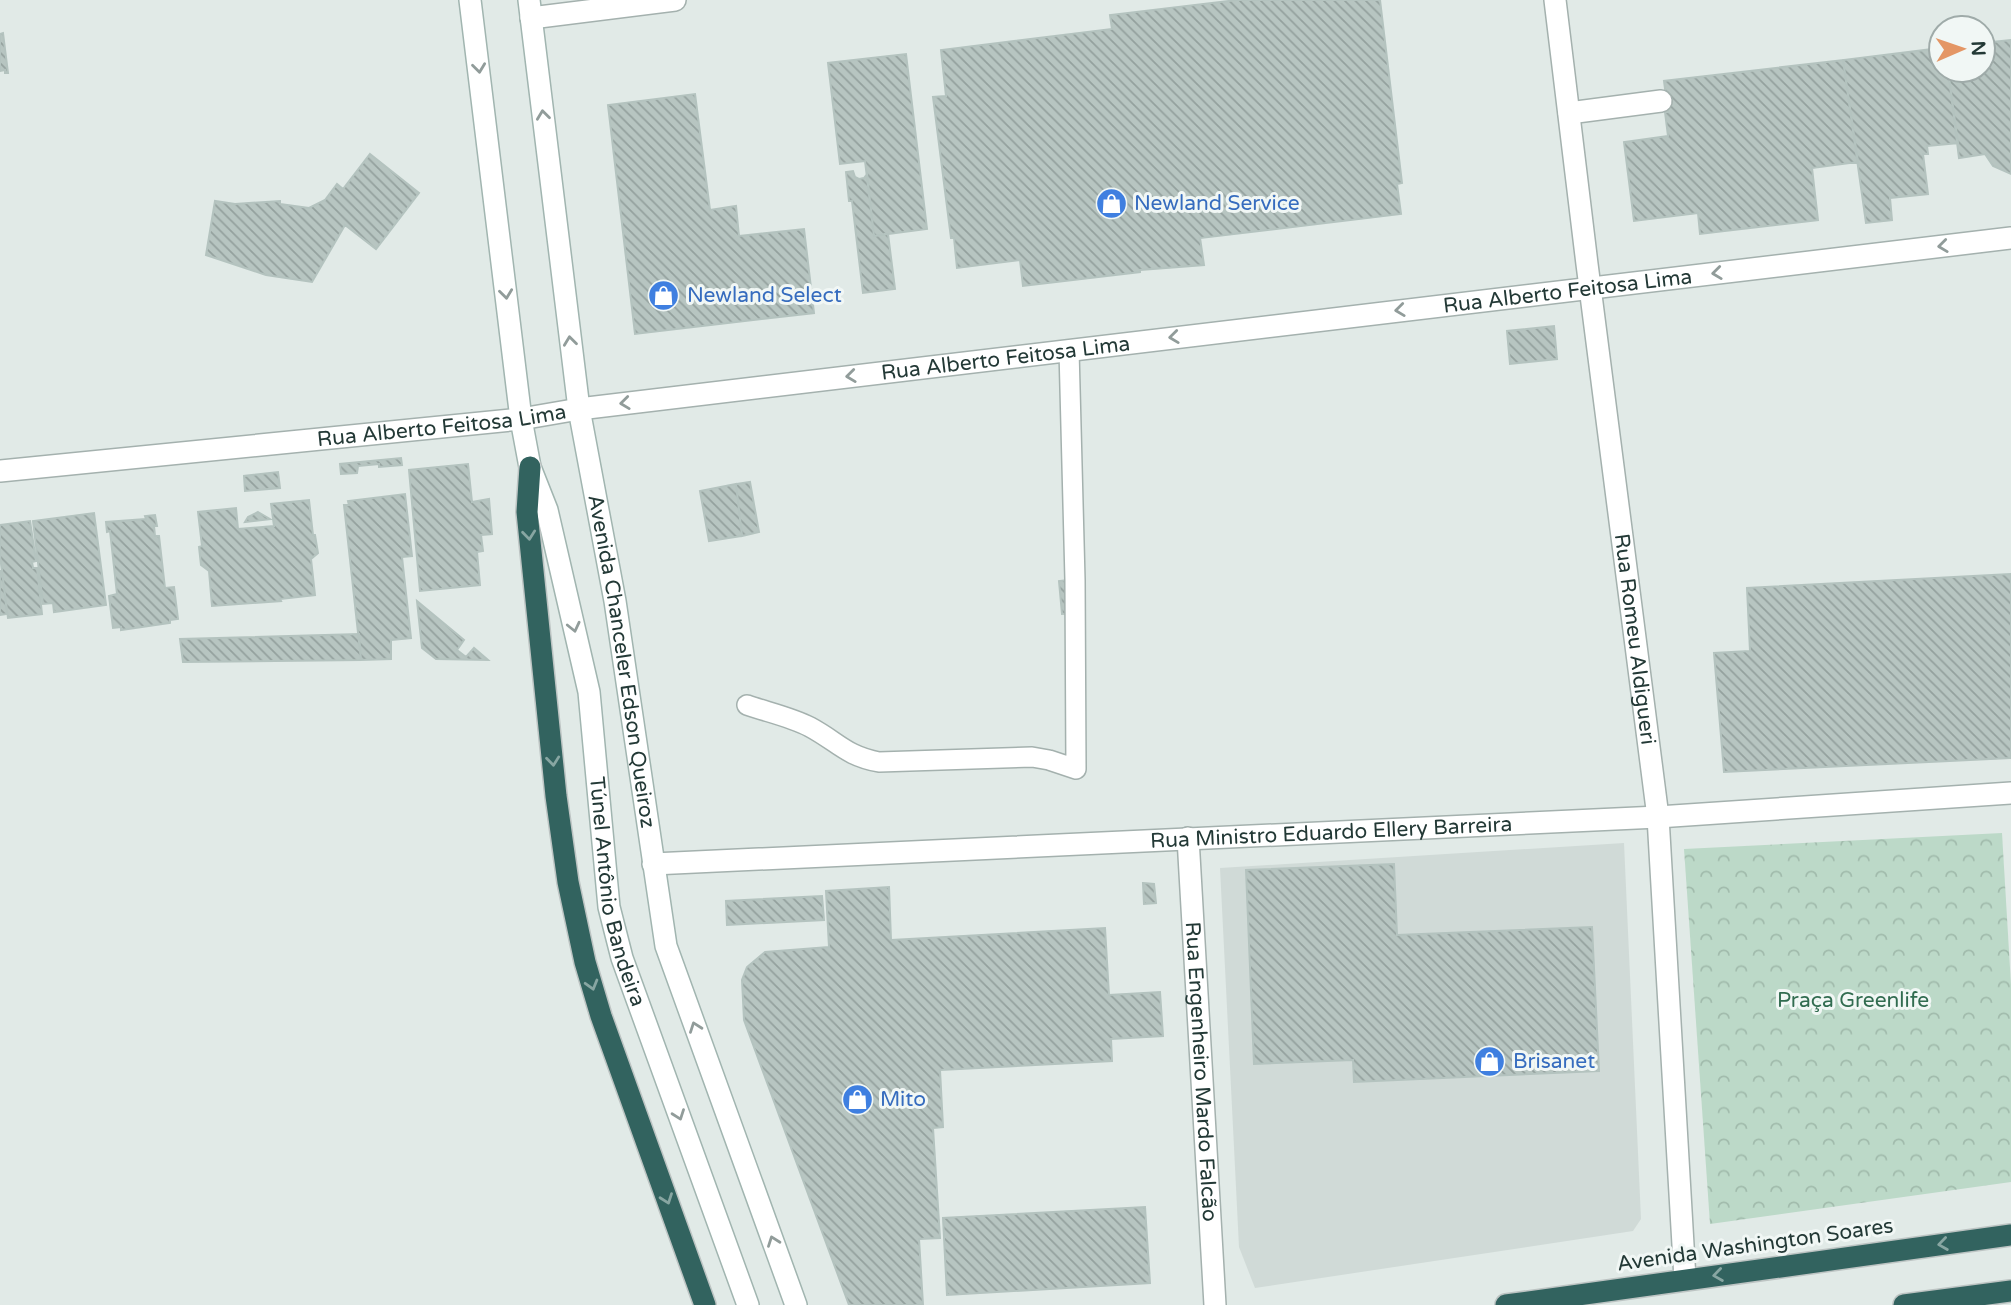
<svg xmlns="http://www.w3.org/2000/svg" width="2011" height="1305" font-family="'Varela Round',sans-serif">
<defs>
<pattern id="park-crowns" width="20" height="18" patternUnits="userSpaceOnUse" patternTransform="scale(1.75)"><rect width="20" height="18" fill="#bcd9c8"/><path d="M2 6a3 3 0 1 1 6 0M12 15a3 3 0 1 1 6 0" fill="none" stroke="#a1bbac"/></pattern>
<pattern id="building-back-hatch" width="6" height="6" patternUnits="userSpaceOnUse" patternTransform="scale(1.75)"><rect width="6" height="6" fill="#b7c5c1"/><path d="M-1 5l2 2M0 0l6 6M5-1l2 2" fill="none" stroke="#94a19e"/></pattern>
</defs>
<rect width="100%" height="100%" fill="#e1eae7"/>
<path fill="#d0dad7" d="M1624,843L1641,1219L1633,1231L1255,1288L1239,1247L1220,868Z"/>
<path fill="url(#park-crowns)" d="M2002,833L2011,985V1182L1710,1224L1684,849Z"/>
<path fill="url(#building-back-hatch)" stroke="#b4c3bf" stroke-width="2" d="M1237,0H1380L1402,183L1397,184L1401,214L1200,238L1204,265L1140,270V272L1023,286L1020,260L957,268L954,238H951L933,97L946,96L941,50L1112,29L1110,15Z
M3,33L8,73H5V70L0,71V34Z
M2011,40V174L1993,166L1985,154L1959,158L1948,70H1983V43Z
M1941,48V70H1948L1958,143L1927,146L1928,154H1923L1928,194L1890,198L1892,220L1866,223L1843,60Z
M906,54L927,229L874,236L865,161L840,164L828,63Z
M1843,60L1858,162L1812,168L1818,220L1700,234L1698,213L1634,221L1624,142L1668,136L1665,112H1668L1664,81Z
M695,94L710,210L736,206L739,236L804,229L814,313L635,334L608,105Z
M370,154L419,193L376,249L345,225L312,282L266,275L206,255L215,201L235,204L280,201V204L309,208L325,200L337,184L343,189Z
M853,171L855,177L859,179L864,178L867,174L874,236L888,234L895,289L863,293L852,201H849L846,172Z
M1554,326L1557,359L1510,364L1507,331Z
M401,458L402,465L379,467V464L358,466L357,473L341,474L340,464Z
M468,464L472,502L489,499L492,534L481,535L483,551L477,552L480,585L420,591L409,470Z
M278,472L280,488L245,491L244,476Z
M750,482L759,532L742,536L736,484Z
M736,484L742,536L709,541L700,491Z
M405,494L412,556L402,557L411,638L391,640V659L361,660L344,505H349L348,501Z
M309,500L313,535H315L318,553L311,559L315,595L280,599L281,601L212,606L209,571L201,565L199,547L202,546L198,512L236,508L238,529L274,526L271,504Z
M258,512L270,519L245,522L248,517Z
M94,513L106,605L54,612L53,603L43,604L33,521Z
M155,515L157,526H154L155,536H159L165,588L174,587L178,619L170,620V623L121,630V627L113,628L109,596L117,594L110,531L107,532L106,522L146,519L145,516Z
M30,521L36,561L32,562L33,568H37L42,614L8,618L0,556V525Z
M2,570L7,614L0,615V571Z
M2011,574V758L1724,772L1714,653L1750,651L1747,588Z
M1075,579L1078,613L1062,614L1059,581Z
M417,601L464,640L457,650L466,657L474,648L488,660L436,659L422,648Z
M359,634L361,660L183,662L180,639Z
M1394,864L1397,935L1592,927L1599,1071L1354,1082L1353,1060L1254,1064L1246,870Z
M1143,883L1154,884L1156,903L1144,904Z
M889,887L891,940L1105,928L1109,995L1160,992L1163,1036L1111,1039L1112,1061L940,1070L943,1127L933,1128L940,1238L919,1239L923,1305H849L744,1020L742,980L747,967L765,952L829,947L826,891Z
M822,896L824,920L727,925L726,901Z
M1145,1207L1150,1283L947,1295L943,1218Z"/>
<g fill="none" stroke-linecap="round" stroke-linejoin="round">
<defs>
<path id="lane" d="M747,705C767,712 791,717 810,727C838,742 846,756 879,762L1032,757L1049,760L1076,769L1075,580L1069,350"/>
<g id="street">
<path id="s1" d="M1555,0L1587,264L1658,817L1685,1279"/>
<path d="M531,18L675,0"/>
<path d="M1569,113L1661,101"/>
<path id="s2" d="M0,471L521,419L579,409L2011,238"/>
<path id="s3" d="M1188,838L1215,1305"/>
<path id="s4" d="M653,864L1658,817L2011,793"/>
</g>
<g id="secondary">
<path id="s5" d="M470,0L521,419L530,467L547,510L589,692L609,907L622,958L748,1305"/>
<path id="s6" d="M529,0L579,409L615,601L666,946L796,1305"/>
</g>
<path id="highway" d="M530,467L527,512L556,796L568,882L585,962L601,1016L705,1305
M1506,1305L2011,1235
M1904,1305L2011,1291"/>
</defs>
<use href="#lane" stroke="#a4b1ae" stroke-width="22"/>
<use href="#street" stroke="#a4b1ae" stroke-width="24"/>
<use href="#secondary" stroke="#a1b5b0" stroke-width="24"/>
<use href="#highway" stroke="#bdc4c3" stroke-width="24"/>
<use href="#lane" stroke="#fff" stroke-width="19"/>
<use href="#street" stroke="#fff" stroke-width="21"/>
<use href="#secondary" stroke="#fff" stroke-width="21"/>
<use href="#highway" stroke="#32635f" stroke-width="21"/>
</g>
<defs><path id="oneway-chevron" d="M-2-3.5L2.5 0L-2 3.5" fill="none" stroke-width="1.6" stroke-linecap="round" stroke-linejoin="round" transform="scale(1.75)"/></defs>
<g stroke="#919c9a">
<use href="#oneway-chevron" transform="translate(479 68) rotate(83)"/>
<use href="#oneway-chevron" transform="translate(543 115) rotate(-97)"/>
<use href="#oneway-chevron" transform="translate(1943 246) rotate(173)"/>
<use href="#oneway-chevron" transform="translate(1717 273) rotate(173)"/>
<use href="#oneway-chevron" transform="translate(506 294) rotate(83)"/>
<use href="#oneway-chevron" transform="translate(1400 310) rotate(173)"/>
<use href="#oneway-chevron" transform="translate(1174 337) rotate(173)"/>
<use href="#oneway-chevron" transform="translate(570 341) rotate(-97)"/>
<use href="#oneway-chevron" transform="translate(851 376) rotate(173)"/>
<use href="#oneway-chevron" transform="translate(625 403) rotate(173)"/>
<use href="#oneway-chevron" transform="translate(574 627) rotate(77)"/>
<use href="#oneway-chevron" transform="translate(695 1027) rotate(-110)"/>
<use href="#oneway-chevron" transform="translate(679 1115) rotate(70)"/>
<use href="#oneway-chevron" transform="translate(773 1241) rotate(-110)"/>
</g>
<g stroke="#88a6a2">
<use href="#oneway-chevron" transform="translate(529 535) rotate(84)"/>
<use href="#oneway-chevron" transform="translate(553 761) rotate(84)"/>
<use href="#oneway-chevron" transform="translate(592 985) rotate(74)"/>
<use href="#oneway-chevron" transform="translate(667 1199) rotate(70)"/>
<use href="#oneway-chevron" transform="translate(1943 1244) rotate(172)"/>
<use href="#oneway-chevron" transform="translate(1718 1275) rotate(172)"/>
</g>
<defs>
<symbol id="shop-disc" viewBox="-11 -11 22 22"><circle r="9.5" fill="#3f7fe0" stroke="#f1f7f5"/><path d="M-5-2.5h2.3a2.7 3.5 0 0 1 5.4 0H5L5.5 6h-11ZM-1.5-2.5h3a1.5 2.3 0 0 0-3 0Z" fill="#fff"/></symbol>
</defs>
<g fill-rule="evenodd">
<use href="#shop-disc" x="1094" y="186" width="35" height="35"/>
<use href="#shop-disc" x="646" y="278" width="35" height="35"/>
<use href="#shop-disc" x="1472" y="1044" width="35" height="35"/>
<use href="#shop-disc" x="840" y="1082" width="35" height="35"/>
</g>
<g text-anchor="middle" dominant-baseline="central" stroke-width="6" stroke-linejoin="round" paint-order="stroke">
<g font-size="21" fill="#366cbe" stroke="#f1f7f5" text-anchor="start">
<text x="1134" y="203">Newland Service</text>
<text x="687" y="295">Newland Select</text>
<text x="1513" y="1061">Brisanet</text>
<text x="880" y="1099">Mito</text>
</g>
<g font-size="21" fill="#233936" stroke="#f1f7f5">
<text stroke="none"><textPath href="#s2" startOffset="1578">Rua Alberto Feitosa Lima</textPath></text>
<text stroke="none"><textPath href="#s2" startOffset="1012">Rua Alberto Feitosa Lima</textPath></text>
<text stroke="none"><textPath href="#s2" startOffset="444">Rua Alberto Feitosa Lima</textPath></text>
<text stroke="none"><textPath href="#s1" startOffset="644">Rua Romeu Aldigueri</textPath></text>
<text stroke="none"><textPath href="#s6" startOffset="668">Avenida Chanceler Edson Queiroz</textPath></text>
<text stroke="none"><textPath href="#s4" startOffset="679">Rua Ministro Eduardo Ellery Barreira</textPath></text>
<text stroke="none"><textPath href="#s5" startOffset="906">Túnel Antônio Bandeira</textPath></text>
<text stroke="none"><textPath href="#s3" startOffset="234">Rua Engenheiro Mardo Falcão</textPath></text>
<text transform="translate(1755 1245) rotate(-8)">Avenida Washington Soares</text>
</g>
<g font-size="21" fill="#316c50" stroke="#f1f7f5">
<text x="1853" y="1000">Praça Greenlife</text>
</g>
</g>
<g transform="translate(1962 49) rotate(88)"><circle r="33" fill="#f1f7f5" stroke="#9faba9" stroke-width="2"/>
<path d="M0-5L12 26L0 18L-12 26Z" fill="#e49665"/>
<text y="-10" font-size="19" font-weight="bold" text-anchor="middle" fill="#233936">N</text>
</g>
</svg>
